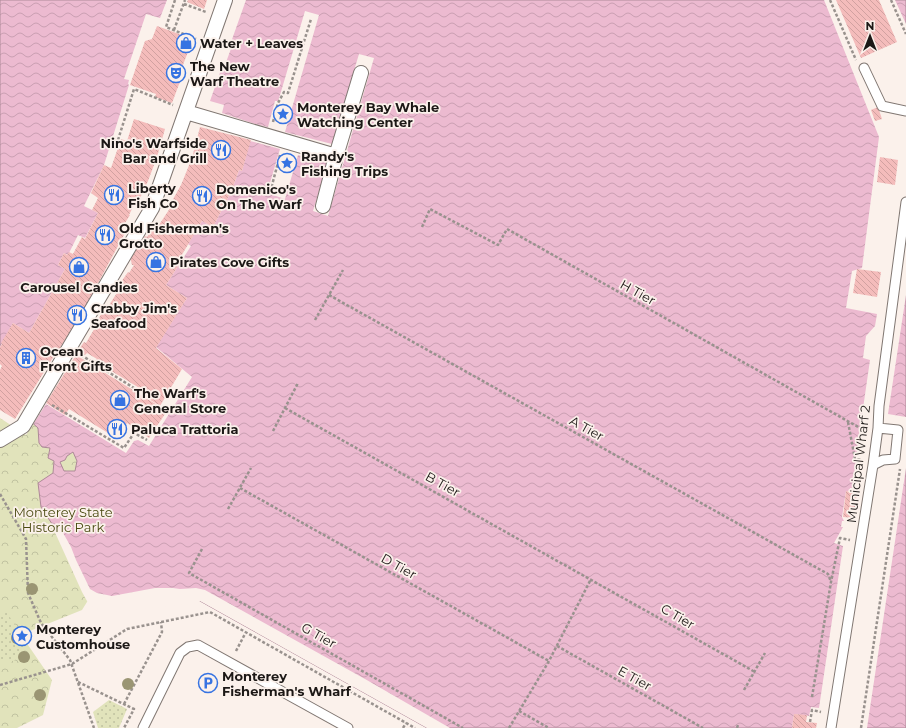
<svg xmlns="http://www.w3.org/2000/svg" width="906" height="728" font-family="Montserrat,sans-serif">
<defs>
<pattern id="park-crowns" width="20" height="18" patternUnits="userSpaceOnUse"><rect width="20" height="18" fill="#e1e3bb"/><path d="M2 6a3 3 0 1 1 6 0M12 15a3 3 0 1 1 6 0" fill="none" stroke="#c0c2a0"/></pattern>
<pattern id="garden-dots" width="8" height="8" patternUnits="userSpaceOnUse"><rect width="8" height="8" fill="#e1e3bb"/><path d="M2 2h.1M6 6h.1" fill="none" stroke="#c0c2a0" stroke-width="1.8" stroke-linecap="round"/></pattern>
<pattern id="water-waves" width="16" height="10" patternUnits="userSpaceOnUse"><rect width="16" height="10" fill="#ecbad0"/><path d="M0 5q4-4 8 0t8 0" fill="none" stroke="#ca9fb2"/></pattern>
<pattern id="building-back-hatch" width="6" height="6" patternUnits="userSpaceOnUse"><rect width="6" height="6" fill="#f4bcbb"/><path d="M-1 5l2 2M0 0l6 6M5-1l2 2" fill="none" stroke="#d1a1a0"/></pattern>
</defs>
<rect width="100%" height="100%" fill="#fbf1eb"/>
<path fill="url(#park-crowns)" d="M46,404L126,539L82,610L20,635L28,645L52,680L43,715L17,728H0V418L26,435Z"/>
<path fill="url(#garden-dots)" d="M7,612L20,635L28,645L14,661L0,659V613Z
M109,700L127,709L119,728H98L93,712Z"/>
<path fill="url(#water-waves)" stroke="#ae8998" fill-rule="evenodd" d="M0,0H906V728H427L200,601L93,605L54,527L41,507L38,483L53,473L54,461L48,458L50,448L42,447L39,443L38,428L0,393ZM73,452L77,461L75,471H64L60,462L65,460L67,456Z"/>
<path fill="#fbf1eb" d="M167,0H246L230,45L232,46L225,65L223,64L210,101L224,105L222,113L255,124L268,127L275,101H278L280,95L305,11L319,15L285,132L332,144L359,54L374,58L328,216L313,211L328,163L298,155L285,199L267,193L280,149L250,141L242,171L239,170L232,190L213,227L202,221L188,244L191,246L166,285L187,298L156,347L192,377L149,446L138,440L134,441L126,453L46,404L32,426L0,395V347L13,323L29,333L65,269L58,265L64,253L68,255L78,235L85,238L98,213L84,206L104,165L129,85L128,84L129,80L124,79L146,14L160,18Z
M824,0H895L906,24V295L888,414L906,417V468L867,728H792L794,714L809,716L811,707L819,708L843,546L834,543L843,527H841L842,521H844L842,517L846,491H850V488H852L856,462L853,461V457H856L870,360L863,358L866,336L875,326L877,314L846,308L852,271L862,268L879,137Z
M58,524L71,547L76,560L90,589L97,593L112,596L155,588H173L180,589L196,588L205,590L365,679L450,728H427L200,601L199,603L112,612H103L92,606L87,601L82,592L53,528Z"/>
<path fill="url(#building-back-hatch)" d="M188,0H207L204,9L187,2Z
M836,0H879L897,42L861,58Z
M157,26L193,39L181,70L184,71L172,103L155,97L156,94L130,85L145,41L152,39Z
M878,107L882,119L875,121L871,110Z
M134,119L165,129L157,157L148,181L140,198L138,197L129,215H130L120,231L125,233L97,285L99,286L58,351H57L15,419L0,410V370L2,366L0,364V347L2,344L1,343L13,323L29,333L65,269L58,265L64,253L67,255L69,252L73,254L82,237L85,239L98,213L92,210L98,198L91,193L104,165L111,168L121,139L127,141Z
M200,127L251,140L242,171L239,170L232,190L213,227L202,221L180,258L182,260L166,285L187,298L156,348L182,369L160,406L144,396L146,392L95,361L97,359L87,353L85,355L78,351L84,342L86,343L96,326L95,325L104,309L106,310L120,288L118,287L119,285L128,272L129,273L134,265H132L130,256L132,255L145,236L147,237L156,223L159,225L174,202L172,201L181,185L192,158Z
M880,157L898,160L895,185L877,182Z
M857,269L881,272L877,297L853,293Z
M76,355L167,411L149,438L127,423L119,437L109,431L108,433L69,409L65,415L46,403Z
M846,491L857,493L854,518L843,517Z
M794,714L807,715L806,722L817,723L816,728H792Z"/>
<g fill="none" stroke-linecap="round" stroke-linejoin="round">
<defs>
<path id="service" d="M864,68L882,106L906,111
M873,465L883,460L895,459L898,430L878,428
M143,728L180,653L188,647L198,645L348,728
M831,728L873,465L878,428L879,406L906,202"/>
<path id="pedestrian" d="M186,112L336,156L361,73
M323,206L336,156
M0,440L23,426L152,208L225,0"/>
</defs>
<use href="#service" stroke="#807772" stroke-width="11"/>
<use href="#pedestrian" stroke="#807772" stroke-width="16"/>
<path stroke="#99928e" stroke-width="2.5" stroke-dasharray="3 2" stroke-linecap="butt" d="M175,0L166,27L196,39
M830,0L856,60
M891,0L906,34
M184,4L206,12
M174,30L185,0
M273,122L278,103L284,92L288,93L311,19
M118,140L134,89L173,105
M280,155L271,189L282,193
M422,227L430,209L498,245L507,229L860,428
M329,295L828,574L831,582
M315,320L343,270
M81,355L134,388
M52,405L124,448L134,433L147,440
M285,408L755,672
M848,422L855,459L862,460
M273,431L298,383
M240,488L549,661
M0,494L26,539L28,593L41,623L70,660L94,728
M228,509L251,468
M202,549L189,573L463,728
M557,646L703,728
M236,651L246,632
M78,682L134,709L124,728
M0,685L72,664L127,629L210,612L415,728
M744,690L765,653
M812,697L831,582L840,538L850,540
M124,704L162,632L161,622
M519,711L549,728
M810,722L812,710L821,712
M403,728L406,723
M509,728L549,661L591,579
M737,728L738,725
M861,728L900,469"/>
<use href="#service" stroke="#fff" stroke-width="9"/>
<use href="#pedestrian" stroke="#fff" stroke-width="14"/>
</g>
<g fill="#9a9573">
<circle cx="32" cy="589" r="6"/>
<circle cx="17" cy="638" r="6"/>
<circle cx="24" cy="657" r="6"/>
<circle cx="128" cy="684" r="6"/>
<circle cx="40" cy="695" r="6"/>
</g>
<defs>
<symbol id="shop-ring" viewBox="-11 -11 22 22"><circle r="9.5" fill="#fbf1eb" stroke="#3673e2" stroke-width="1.5"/><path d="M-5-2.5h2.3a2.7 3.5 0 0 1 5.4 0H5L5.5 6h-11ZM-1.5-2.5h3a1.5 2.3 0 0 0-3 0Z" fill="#3673e2"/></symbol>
<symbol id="theatre-ring" viewBox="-11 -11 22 22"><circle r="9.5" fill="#fbf1eb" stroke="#3673e2" stroke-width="1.5"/><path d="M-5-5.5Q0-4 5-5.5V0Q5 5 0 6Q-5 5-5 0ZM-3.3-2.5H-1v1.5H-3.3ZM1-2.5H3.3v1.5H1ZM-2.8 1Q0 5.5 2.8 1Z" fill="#3673e2"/></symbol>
<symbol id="sight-ring" viewBox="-11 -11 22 22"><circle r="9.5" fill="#fbf1eb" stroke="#3673e2" stroke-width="1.5"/><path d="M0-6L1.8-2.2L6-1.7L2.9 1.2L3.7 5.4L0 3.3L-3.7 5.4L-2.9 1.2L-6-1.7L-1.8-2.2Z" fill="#3673e2"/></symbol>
<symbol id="restaurant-ring" viewBox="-11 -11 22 22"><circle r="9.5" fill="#fbf1eb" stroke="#3673e2" stroke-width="1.5"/><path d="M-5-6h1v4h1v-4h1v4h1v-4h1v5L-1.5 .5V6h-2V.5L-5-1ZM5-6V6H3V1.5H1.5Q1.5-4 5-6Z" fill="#3673e2"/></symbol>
<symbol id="building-ring" viewBox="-11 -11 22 22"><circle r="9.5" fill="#fbf1eb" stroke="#3673e2" stroke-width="1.5"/><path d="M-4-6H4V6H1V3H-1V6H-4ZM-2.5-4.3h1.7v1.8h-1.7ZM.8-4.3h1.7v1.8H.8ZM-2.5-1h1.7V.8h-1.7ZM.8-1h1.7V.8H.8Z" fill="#3673e2"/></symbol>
<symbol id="parking-ring" viewBox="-11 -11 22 22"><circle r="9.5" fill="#fbf1eb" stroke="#3673e2" stroke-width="1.5"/><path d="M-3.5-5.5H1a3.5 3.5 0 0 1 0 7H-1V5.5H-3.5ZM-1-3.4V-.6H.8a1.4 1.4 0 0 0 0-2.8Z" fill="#3673e2"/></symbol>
</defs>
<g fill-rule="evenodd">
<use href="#shop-ring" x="175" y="32" width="22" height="22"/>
<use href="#theatre-ring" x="165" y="62" width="22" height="22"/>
<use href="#sight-ring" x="272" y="103" width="22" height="22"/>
<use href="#restaurant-ring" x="210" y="139" width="22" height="22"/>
<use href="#sight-ring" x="276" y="152" width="22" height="22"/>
<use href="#restaurant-ring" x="103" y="184" width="22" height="22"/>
<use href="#restaurant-ring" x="191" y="185" width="22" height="22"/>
<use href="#restaurant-ring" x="94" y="224" width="22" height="22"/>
<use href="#shop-ring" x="145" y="251" width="22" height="22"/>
<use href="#shop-ring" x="68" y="256" width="22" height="22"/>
<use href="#restaurant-ring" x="66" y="304" width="22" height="22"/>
<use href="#building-ring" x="15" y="347" width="22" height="22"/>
<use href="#shop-ring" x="109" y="389" width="22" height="22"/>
<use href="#restaurant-ring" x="106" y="418" width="22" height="22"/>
<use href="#sight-ring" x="11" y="625" width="22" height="22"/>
<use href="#parking-ring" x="197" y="672" width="22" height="22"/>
</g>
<g text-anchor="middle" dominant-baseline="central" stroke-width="3.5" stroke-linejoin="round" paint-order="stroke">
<g font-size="13" font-weight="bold" fill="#1c1816" stroke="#fbf1eb" text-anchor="start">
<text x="200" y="43">Water + Leaves</text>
<text x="190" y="66">The New<tspan x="190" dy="15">Warf Theatre</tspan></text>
<text x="297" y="107">Monterey Bay Whale<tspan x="297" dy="15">Watching Center</tspan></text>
<text x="207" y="143" text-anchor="end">Nino's Warfside<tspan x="207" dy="15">Bar and Grill</tspan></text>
<text x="301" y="156">Randy's<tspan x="301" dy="15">Fishing Trips</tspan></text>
<text x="128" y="188">Liberty<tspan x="128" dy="15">Fish Co</tspan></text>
<text x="216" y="189">Domenico's<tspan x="216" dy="15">On The Warf</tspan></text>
<text x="119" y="228">Old Fisherman's<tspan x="119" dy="15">Grotto</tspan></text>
<text x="170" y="262">Pirates Cove Gifts</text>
<text x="79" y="287" text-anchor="middle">Carousel Candies</text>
<text x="91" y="308">Crabby Jim's<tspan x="91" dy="15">Seafood</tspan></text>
<text x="40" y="351">Ocean<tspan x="40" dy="15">Front Gifts</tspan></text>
<text x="134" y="393">The Warf's<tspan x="134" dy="15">General Store</tspan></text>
<text x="131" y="429">Paluca Trattoria</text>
<text x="36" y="629">Monterey<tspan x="36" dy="15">Customhouse</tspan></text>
<text x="222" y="676">Monterey<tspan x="222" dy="15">Fisherman's Wharf</tspan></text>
</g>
<g font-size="13" fill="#1c1816" stroke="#fbf1eb">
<text transform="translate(638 292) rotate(29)">H Tier</text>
<text transform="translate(587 428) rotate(29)">A Tier</text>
<text transform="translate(858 464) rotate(-83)">Municipal Wharf 2</text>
<text transform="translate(443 484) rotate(29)">B Tier</text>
<text transform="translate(399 566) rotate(29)">D Tier</text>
<text transform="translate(678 616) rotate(30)">C Tier</text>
<text transform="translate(319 635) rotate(29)">G Tier</text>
<text transform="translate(635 678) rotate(29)">E Tier</text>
</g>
<g font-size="13" fill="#4a4a11" stroke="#fbf1eb">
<text x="63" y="512">Monterey State<tspan x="63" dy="15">Historic Park</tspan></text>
</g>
</g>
<g transform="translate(870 36)" stroke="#fbf1eb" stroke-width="3" paint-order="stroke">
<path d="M0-3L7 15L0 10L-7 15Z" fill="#1c1816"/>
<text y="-6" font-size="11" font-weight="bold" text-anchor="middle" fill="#1c1816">N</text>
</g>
</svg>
